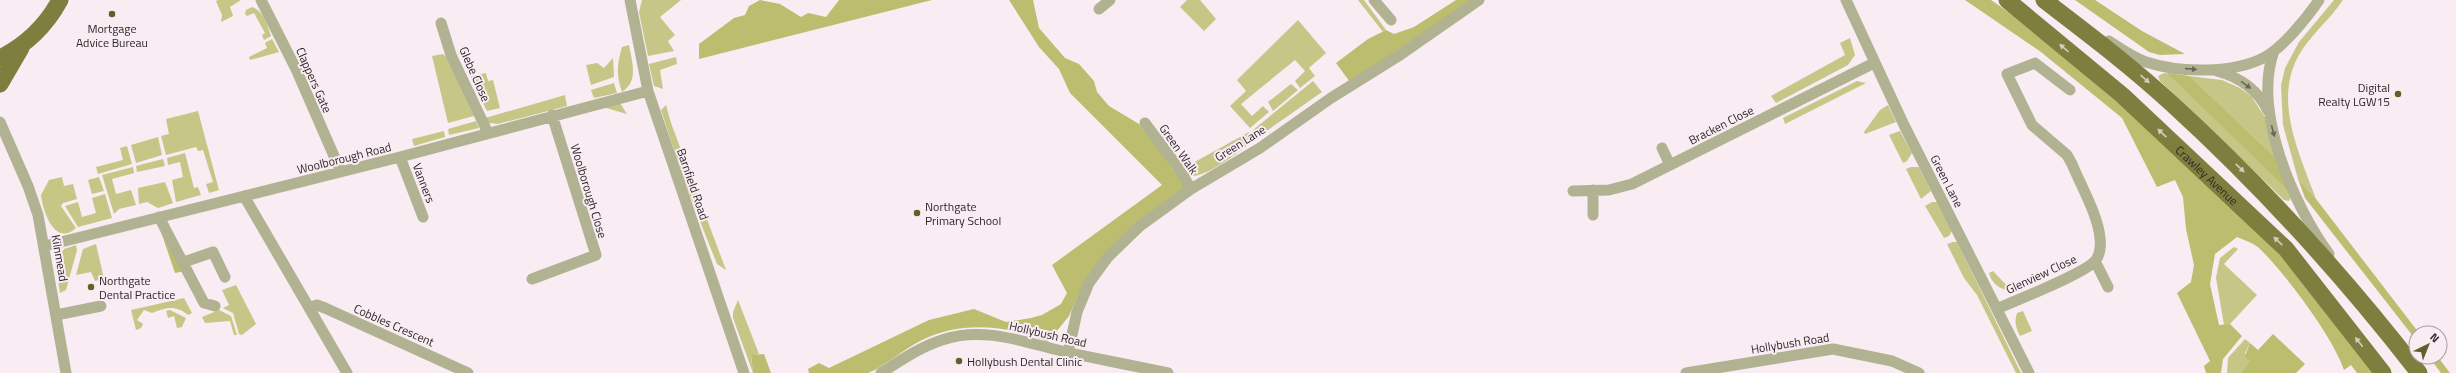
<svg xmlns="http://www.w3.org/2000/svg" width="2456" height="373" font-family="'Titillium Web',sans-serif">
<rect width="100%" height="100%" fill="#f9ecf2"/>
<path fill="#c6c787" d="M218,0H241L230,7L233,16L221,22L222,15L216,1Z
M642,0H681L660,17L675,35L668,41L674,51L648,56L639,12Z
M1187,0H1200L1216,19L1204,31L1180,7Z
M1358,0H1364L1386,30L1383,32Z
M2334,0H2343C2331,18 2314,32 2302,50C2271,97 2299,152 2316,199L2298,179L2283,125L2281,85L2285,68L2299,42Z
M252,7C264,11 267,25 271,36L264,40L262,35L265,33L254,13L247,16L245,14L246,10Z
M1298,20L1326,53L1309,68L1315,76L1300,88L1295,81L1305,71L1295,60L1241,104L1252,116L1263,106L1269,112L1250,128L1230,106L1246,91L1237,80Z
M1850,38L1855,55L1848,65L1776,103L1771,96L1845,55L1840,43Z
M272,39L279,52L250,60L249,57L267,48L265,43Z
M629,45C632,62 639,81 622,92C616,75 617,64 622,47Z
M443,54L449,60L474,116L448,123L432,56Z
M676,57L677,64L660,70L663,89L654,86L649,64Z
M613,58L614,77L591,85L586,65L597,63L604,68Z
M486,73L488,81L493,80L500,108L487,111L471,80V76Z
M2164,73L2222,80L2240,88L2251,96L2265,117L2291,197L2289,201L2284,200L2160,81L2158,76Z
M1313,81L1322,92L1258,137L1253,130Z
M1857,81L1866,83L1785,124L1783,118Z
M614,83L617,93L594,98L591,90Z
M1291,84L1298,90L1273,111L1268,102Z
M565,95L567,106L498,124L489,123L485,118Z
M620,103L627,114L606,108L595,109Z
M666,105L671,123L726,270L717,264L685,184L661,110Z
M1888,105L1896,122L1865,134L1864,132L1880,110Z
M198,111L219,190L209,193L206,184L213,182L203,150L198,151L196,147L166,155L161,136L169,134L166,119Z
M476,121L479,128L449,135L448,129Z
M444,131L445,137L414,146L412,139Z
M1900,131L1912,153L1907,161L1903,163L1889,135Z
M1249,132L1254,141C1237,152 1207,179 1187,176L1182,169Z
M158,137L162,155L136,163L131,145Z
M127,146L132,164L98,174L96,167L123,160L120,148Z
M185,153L194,188L198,187L201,195L176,202L172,180L183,177L180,162L168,165L167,158Z
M163,159L165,166L137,172L136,166Z
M133,167L134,173L112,179L116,194L131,190L136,205L119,209L114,214L102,175Z
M1911,167H1919L1931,191L1921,199L1906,169Z
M62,177L64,186L73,184L77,199L63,203L61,206L76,228C55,247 43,212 41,195L49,180Z
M99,177L104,191L92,194L88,180Z
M165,182L173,203L158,208L147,202L139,204L138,188Z
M105,194L112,218L78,227L65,206L78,202L82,217L96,213L92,198Z
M1932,202H1937L1952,231L1949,236L1944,238L1925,206Z
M1953,242H1957L2021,373H2016L1977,295L1964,278L1947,244Z
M96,244L104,279L95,281L91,272L76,275L83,249Z
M76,245L77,250L66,290L60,293L55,263L64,249Z
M2234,247L2238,249L2224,264L2257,295L2230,324L2224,325L2216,278L2220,258Z
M1993,271L2012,291C2000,290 1992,284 1989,273Z
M236,285L256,324L242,335L239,334L233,313L223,308L229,305L222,290Z
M184,298L192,313L188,315C176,305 166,307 152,313L144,310L137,320L143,324L141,328L136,330L131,310Z
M738,300L759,354L751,356L753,373L733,318V312Z
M170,310L186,318L182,327L177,328L174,316L168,318L166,311Z
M219,310L231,316L237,335H234L230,321L205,323L202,317Z
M2023,311L2032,331L2020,336C2016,328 2014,322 2017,313Z
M2245,339L2250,343L2245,353L2249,361L2241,373H2227L2228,358Z"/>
<path fill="#bcbd6f" d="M760,0L780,4L801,17L808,13L826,17L839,0H932L699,59V44L734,18L745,15L749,6Z
M1009,0H1033L1039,28L1065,58L1079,64L1094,81L1097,92L1109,106L1139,124L1160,150L1186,189L1111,248L1086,278L1069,316L1048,342C1008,325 960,320 920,341C904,349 884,367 868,373C856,373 823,373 809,373L808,369L819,363L829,368L929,320L974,309L1006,322L1031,318L1042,315L1061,304L1067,293L1052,265L1162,185L1070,93L1059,69L1039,47Z
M1456,0H1474L1350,82L1336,63L1368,39L1386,30L1394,34L1414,27Z
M1965,0H1991L2021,21L2110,92L2215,189L2286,261L2374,373H2357L2351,365L2344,370C2333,337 2285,273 2259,248C2253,243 2244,240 2237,237L2215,254L2210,284L2219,325L2230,324L2242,336L2223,359L2221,373H2206L2204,366L2210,361L2177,293L2191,282L2194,265L2186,229L2183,197L2175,180L2157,187L2122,118L2041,52Z
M2075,0H2095L2142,31L2185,54L2160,55L2149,52Z
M2167,73L2189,76L2279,162L2288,190Z
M2298,179L2316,199L2419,333H2416V340L2305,198Z
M159,226L185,271L175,273Z
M2273,334L2305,364L2296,373H2241L2249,361L2245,356L2250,343L2258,350Z
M764,354L771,373H753L751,355Z
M2429,357H2438L2450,373H2441Z"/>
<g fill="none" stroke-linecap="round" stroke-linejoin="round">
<path stroke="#b1b291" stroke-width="11" d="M261,0L296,69L341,172
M630,0L648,91L744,373
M1374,0L1391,20
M1846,0L1903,123L2029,373
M1099,9L1110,0
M441,23L451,55L488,133
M2109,41C2121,49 2132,57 2146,62C2179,73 2234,74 2265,57C2283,47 2307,18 2319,0
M2274,51C2252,111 2294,206 2329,254
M2217,71C2239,77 2258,90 2268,111
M0,122L28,186L38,215L66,373
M1145,123L1178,167L1191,189
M1662,148L1670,165
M400,157L423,217
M1573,191L1609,190L1632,184L1874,63
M244,196L347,373
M1593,215V190
M159,217L204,303L215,306
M45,246L400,157L648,91
M2095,261L2108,287
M184,262L213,252L225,277
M532,279L596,255L552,115
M309,308L317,305L325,308L468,373
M1997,309C2016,300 2084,274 2095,261C2100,256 2101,245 2100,238C2098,215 2081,186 2072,164L2067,155L2032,125L2007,74L2035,63L2070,90
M56,315L101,306
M1068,353L1077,312L1089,283L1108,257L1140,226L1191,189L1260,148L1331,98L1400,55L1479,0
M881,373C900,361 920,347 942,340C985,325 1029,344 1070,353C1103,360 1135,366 1168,373
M1686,373L1833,349L1892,361L1919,373"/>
<g stroke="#7e7e3e" stroke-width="17">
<path id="s1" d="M2007,0L2122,95L2286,249L2383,373"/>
<path d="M2044,0C2087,33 2131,66 2171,103C2262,186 2344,276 2419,373"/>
<path d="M0,58C26,45 46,26 60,0"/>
<path d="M0,84L21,48"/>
</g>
</g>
<defs><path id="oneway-solid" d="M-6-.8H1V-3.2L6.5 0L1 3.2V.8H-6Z"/></defs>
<g fill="#d4cbbc">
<use href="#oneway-solid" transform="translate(2064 48) rotate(-140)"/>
<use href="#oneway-solid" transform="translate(2145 79) rotate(41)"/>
<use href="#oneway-solid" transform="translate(2162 133) rotate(-137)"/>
<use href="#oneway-solid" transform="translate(2240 168) rotate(44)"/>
<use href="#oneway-solid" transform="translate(2278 241) rotate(-137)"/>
<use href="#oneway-solid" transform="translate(2359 342) rotate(-128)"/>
</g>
<g fill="#696759">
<use href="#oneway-solid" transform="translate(2191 69) rotate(4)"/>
<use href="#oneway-solid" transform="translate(2246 85) rotate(36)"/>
<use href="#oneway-solid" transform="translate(2273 131) rotate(75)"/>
</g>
<g fill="#60602d" stroke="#f9ecf2" stroke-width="1.5">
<circle cx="112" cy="14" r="4"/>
<circle cx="2398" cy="94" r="4"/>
<circle cx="917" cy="213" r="4"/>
<circle cx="91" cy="287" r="4"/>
<circle cx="959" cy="361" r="4"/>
</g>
<g text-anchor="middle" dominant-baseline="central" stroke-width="4" stroke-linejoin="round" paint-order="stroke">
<g font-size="12" fill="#2e292b" stroke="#f9ecf2" text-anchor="start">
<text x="112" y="28" text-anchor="middle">Mortgage<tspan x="112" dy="14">Advice Bureau</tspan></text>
<text x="2390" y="87" text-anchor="end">Digital<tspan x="2390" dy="14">Realty LGW15</tspan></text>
<text x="925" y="206">Northgate<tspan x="925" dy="14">Primary School</tspan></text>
<text x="99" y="280">Northgate<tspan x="99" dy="14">Dental Practice</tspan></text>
<text x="967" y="361">Hollybush Dental Clinic</text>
</g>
<g font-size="12" fill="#2e292b" stroke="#f9ecf2">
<text transform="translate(475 74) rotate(66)">Glebe Close</text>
<text transform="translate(314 80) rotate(66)">Clappers Gate</text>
<text transform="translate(1721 125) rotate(-27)">Bracken Close</text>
<text transform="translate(1240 143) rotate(-32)">Green Lane</text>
<text transform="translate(1179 149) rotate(55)">Green Walk</text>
<text transform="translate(344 158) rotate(-14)">Woolborough Road</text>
<text stroke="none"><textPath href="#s1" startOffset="266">Crawley Avenue</textPath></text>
<text transform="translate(1947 181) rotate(63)">Green Lane</text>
<text transform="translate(424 183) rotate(69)">Vanners</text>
<text transform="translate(693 184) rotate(71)">Barnfield Road</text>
<text transform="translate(589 191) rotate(73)">Woolborough Close</text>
<text transform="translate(60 258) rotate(80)">Kilnmead</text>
<text transform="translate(2041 274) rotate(-25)">Glenview Close</text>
<text transform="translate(394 325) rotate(24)">Cobbles Crescent</text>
<text transform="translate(1048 334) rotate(13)">Hollybush Road</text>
<text transform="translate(1790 343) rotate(-9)">Hollybush Road</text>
</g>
</g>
<g transform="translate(2428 345) rotate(43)"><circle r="19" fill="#f9ecf2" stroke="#a89ea2"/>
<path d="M0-3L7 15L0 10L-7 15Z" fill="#60602d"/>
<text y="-6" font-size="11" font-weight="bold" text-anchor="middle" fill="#2e292b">N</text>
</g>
</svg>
